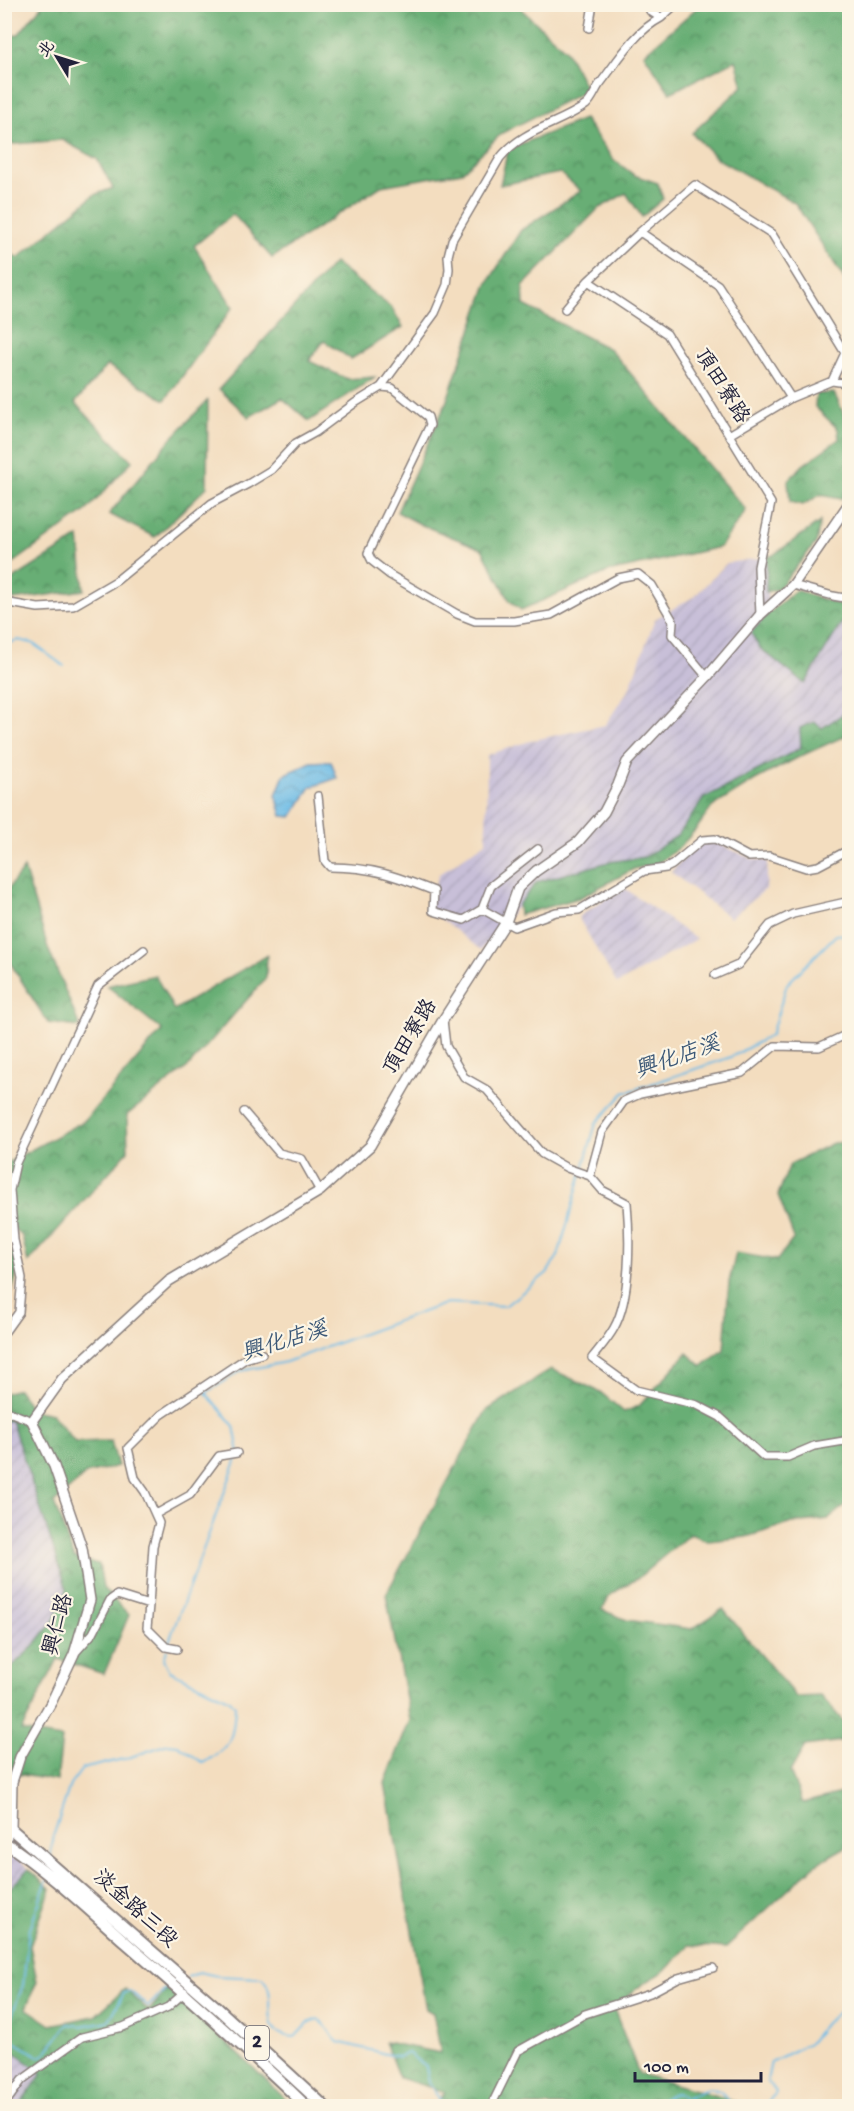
<svg xmlns="http://www.w3.org/2000/svg" width="854" height="2111" font-family="'Gochi Hand','LXGW WenKai TC',sans-serif">
<defs>
<pattern id="industrial-furrows" width="10" height="10" patternUnits="userSpaceOnUse" patternTransform="scale(1.5)"><rect width="10" height="10" fill="#c8bfd8"/><path d="M-1 1l2-2M0 10L10 0M9 11l2-2" fill="none" stroke="#aca4ba"/></pattern>
<pattern id="forest-crowns" width="20" height="18" patternUnits="userSpaceOnUse" patternTransform="scale(1.5)"><rect width="20" height="18" fill="#67ae74"/><path d="M2 6a3 3 0 1 1 6 0M12 15a3 3 0 1 1 6 0" fill="none" stroke="#548d60"/></pattern>
<pattern id="water-waves" width="16" height="10" patternUnits="userSpaceOnUse" patternTransform="scale(1.5)"><rect width="16" height="10" fill="#6cbbe6"/><path d="M0 5q4-4 8 0t8 0" fill="none" stroke="#5da0c6"/></pattern>
</defs>
<rect width="100%" height="100%" fill="#fcf5e5"/>
<filter id="ink" filterUnits="userSpaceOnUse"><feTurbulence type="fractalNoise" baseFrequency=".0167" numOctaves="2"/><feDisplacementMap in="SourceGraphic" scale="12" xChannelSelector="R" yChannelSelector="G"/><feConvolveMatrix kernelMatrix="1 2 1 2 8 2 1 2 1" color-interpolation-filters="sRGB"/></filter>
<filter id="wash" filterUnits="userSpaceOnUse"><feTurbulence type="fractalNoise" baseFrequency=".008" numOctaves="4" result="noise"/><feDisplacementMap in="SourceGraphic" scale="24" xChannelSelector="R" yChannelSelector="G"/><feGaussianBlur stdDeviation="1.35" result="paint"/><feColorMatrix in="noise" values="0 0 0 0 0 0 0 0 0 0 0 0 0 0 0 0 0 1.4 0 .05"/><feComposite in="paint" operator="in"/></filter>
<g filter="url(#wash)">
<rect width="100%" height="100%" fill="#f3ddbf"/>
<path fill="url(#industrial-furrows)" d="M767,557L768,614L805,684L842,622L849,625V710L821,728L801,748L704,798L678,835L645,857L609,862L537,882L481,950L427,908L439,874L486,842L487,755L533,740L605,725L629,689L655,619L695,596L727,563Z
M714,842L753,859L768,861L766,889L730,918L671,872L686,855L701,844Z
M623,887L696,939L617,984L578,917Z
M11,1420L68,1589L54,1620L33,1647L5,1673L4,1421Z
M5,1848L29,1869L5,1893Z
M4,2044L42,2074L19,2106H5Z"/>
<path fill="url(#forest-crowns)" stroke="#446858" stroke-width="1.5" d="M43,4L520,5L523,11L565,49L587,90L502,133L462,172L381,186L272,258L233,214L194,246L233,307L165,400L107,365L75,403L132,461L87,510L5,569V250L18,258L94,195L113,188L97,159L62,140L5,145V36L18,35Z
M700,5H849V286L795,203L716,158L692,133L743,86L736,60L670,93L644,54Z
M584,119L613,159L634,175L658,183L663,199L642,217L626,193L598,209L523,286L524,305L610,349L746,510L720,547L608,572L521,610L510,601L482,549L422,525L397,512L446,403L487,284L521,230L581,191L560,173L500,185L508,149Z
M334,263L392,308L403,327L351,359L324,341L309,361L347,379L375,377L309,421L282,398L249,417L219,389Z
M834,393L849,425V490L841,499L820,495L803,505L790,502L788,481L803,465L839,439L838,429L815,407L816,394Z
M208,400L207,487L155,537L109,514L170,440Z
M820,522L816,543L778,589L766,592L767,557L773,555Z
M79,537L84,590L13,600L7,583Z
M796,590L849,608V625L842,622L805,684L760,648L751,633L768,614Z
M849,710V736L847,735L803,755L755,780L712,807L697,828L680,847L658,863L634,869L579,898L519,915L518,905L537,882L609,862L645,857L678,835L704,798L801,748L800,728L814,722L822,728Z
M24,868L48,948L80,1027L48,1023L9,961L5,963L4,894Z
M267,955L266,978L189,1066L127,1115L128,1151L28,1263L22,1236L5,1221L4,1158L9,1162L84,1121L162,1030L107,986L155,975L174,1010Z
M849,1142V1501L829,1519L792,1523L746,1537L708,1541L690,1534L638,1578L610,1595L602,1610L627,1620L692,1629L723,1609L796,1697L821,1696L849,1728V1740L805,1746L790,1772L803,1803L849,1791V1845L816,1864L725,1948L689,1945L667,1969L637,1988L614,2009L639,2074L735,2101L737,2106H436L445,2092L399,2078L385,2042L441,2053L433,2013L426,2009L385,1783L410,1720L386,1594L486,1411L551,1369L600,1392L624,1412L639,1406L687,1353L702,1366L724,1350L729,1282L736,1253L777,1260L794,1238L778,1195L790,1164L833,1143Z
M5,1242H7L19,1266L5,1315Z
M18,1389L32,1410L52,1414L75,1442L111,1441L118,1466L86,1474L54,1503L74,1558L99,1564L103,1588L129,1615L104,1674L58,1659L21,1731L62,1738L57,1781L5,1772V1706L8,1704L5,1673L33,1647L54,1620L67,1589L11,1420L5,1421V1393Z
M29,1869L51,1889L30,1946L37,1981L26,2008L51,2025L95,2016L125,1989L149,2011L168,1988C208,2029 253,2064 292,2106H19L42,2074L5,2044V1893Z"/>
<path fill="url(#water-waves)" stroke="#476e90" stroke-width="1.5" d="M331,761L337,778L311,787L292,817L282,816L276,795L284,775L311,762Z"/>
<g fill="none" stroke-linecap="round" stroke-linejoin="round">
<path stroke="#6cbbe6" stroke-width="2" d="M4,645L18,640L32,643L64,666
M168,1644L239,1453L234,1426L206,1393L241,1371L286,1362L447,1303L505,1306L547,1273L558,1256L596,1123L624,1093L731,1057L771,1035L787,984L836,935L850,934
M50,1859L54,1834L70,1785L82,1769L128,1758L168,1744L178,1745L203,1763C232,1746 233,1739 235,1706L230,1700L170,1671L164,1659L167,1650
M188,1977L199,1972L217,1976L262,1978C282,1997 253,2035 295,2037L308,2023L318,2019C329,2026 329,2035 338,2042L398,2057L408,2053L426,2067L429,2083L444,2106
M4,2036L23,1985L29,1931L47,1880
M5,2036L40,2057L45,2054L68,2024L81,2026L109,2021L124,1993L130,1991L148,2006C157,2000 160,1991 170,1986
M648,2106L672,2094L677,2093L685,2098L709,2088L720,2091L728,2099V2106
M764,2106L776,2093L767,2081L771,2062L809,2043L826,2022L850,2004"/>
</g>
</g>
<g filter="url(#ink)">
<g fill="none" stroke-linecap="round" stroke-linejoin="round">
<defs>
<path id="street" d="M661,18L676,4
M589,28L593,4
M640,232L718,285L791,398
M565,309L588,281
M381,387L435,313L447,285L449,269L448,256L452,240L500,158C523,129 558,125 586,105C592,100 595,91 599,85C617,62 634,32 661,18L650,11L648,4
M729,435L791,398L832,381L846,383L850,376
M793,585L833,596L850,599
M4,602L38,608L73,606L116,581L212,503L248,484L271,470L296,443L316,432L355,403L381,387L392,388L428,417L430,425L368,553L372,561L390,575L457,614L475,621H514L551,615L618,578L638,574L652,585L673,621L672,635L707,677
M760,615L758,567L771,503L667,334L588,281L640,232L695,185L772,234L845,353L832,381
M318,796L325,861L330,867C372,867 396,876 434,891L433,911L464,920L482,909L514,927L556,912L579,910L644,871L666,868L672,865L702,840L715,839L749,857L769,856L806,868L818,866L850,849
M482,909L491,886L538,849
M715,975L738,965L770,925L793,914L850,901
M443,1020L446,1046L464,1077L487,1090L542,1154L567,1168L590,1176L602,1190L627,1203C630,1238 631,1298 614,1328C608,1339 599,1349 592,1358L636,1390L697,1405L720,1417L764,1457H788L814,1446L850,1440
M244,1112L279,1153L302,1159L320,1191
M590,1176L602,1132L624,1101L640,1094L742,1073L775,1046L819,1047L850,1033
M4,1235L14,1240L22,1278L19,1312L4,1333
M14,1240L10,1190L16,1163L98,986L144,950
M4,1410L32,1421
M156,1514L190,1495L219,1456L237,1453
M149,1605L147,1628L166,1647L177,1649
M76,1652L93,1633L110,1600L117,1595L149,1605L153,1546L159,1523L145,1492L135,1478L128,1448L161,1415L245,1359L262,1354
M4,2105L22,2080L82,2037L123,2027L168,2007L185,1992
M491,2106L518,2051L585,2014L650,1993L678,1978L713,1968"/>
<path id="secondary" d="M4,1841L11,1829L12,1782L20,1757L52,1701L74,1654L90,1600L82,1548L54,1466L32,1421L62,1379L169,1281L320,1191L370,1146L443,1020L506,922L518,888L536,871L578,842L604,812L618,785L627,762L707,677L760,615L793,585L850,502"/>
<path id="primary" d="M4,1827L11,1829L215,2006L324,2106
M4,1842C50,1872 90,1911 131,1947C190,1999 250,2051 306,2106"/>
</defs>
<use href="#street" stroke="#8a807d" stroke-width="10"/>
<use href="#secondary" stroke="#8a807d" stroke-width="12"/>
<use href="#primary" stroke="#8a807d" stroke-width="14"/>
<use href="#street" stroke="#fff" stroke-width="7"/>
<use href="#secondary" stroke="#fff" stroke-width="9"/>
<use href="#primary" stroke="#fff" stroke-width="10"/>
</g>
</g>
<g text-anchor="middle" dominant-baseline="central" stroke-width="4.5" stroke-linejoin="round" paint-order="stroke">
<rect fill="#fcf5e5" stroke="#63616e" stroke-width="1.5" x="245" y="2026" width="24" height="34" rx="4.5"/>
<g font-size="20" font-weight="bold" fill="#22223b">
<text x="257" y="2043">2</text>
</g>
<g font-size="21" fill="#22223b" stroke="#fcf5e5">
<text transform="translate(720 387) rotate(58)">頂田寮路</text>
<text transform="translate(412 1038) rotate(-59)">頂田寮路</text>
<text transform="translate(60 1625) rotate(-75)">興仁路</text>
<text transform="translate(134 1910) rotate(42)">淡金路三段</text>
</g>
<g font-size="22" font-style="italic" fill="#3c5877" stroke="#fcf5e5">
<text transform="translate(678 1059) rotate(-19)">興化店溪</text>
<text transform="translate(285 1343) rotate(-17)">興化店溪</text>
</g>
</g>
<rect width="854" height="2111" fill="none" stroke="#fcf5e5" stroke-width="24"/>
<g transform="translate(57 57) rotate(308)" stroke="#fcf5e5" stroke-width="4.5" paint-order="stroke">
<path d="M0-4.5L10 22L0 15L-10 22Z" fill="#22223b"/>
<text y="-9" font-size="16" font-weight="bold" text-anchor="middle" fill="#22223b">北</text>
</g>
<path d="M635 2072v9h126v-9" fill="none" stroke="#22223b" stroke-width="3"/>
<text x="644" y="2072" font-size="18" fill="#22223b" stroke="#fcf5e5" stroke-width="4.5" paint-order="stroke">100 m</text>
</svg>
